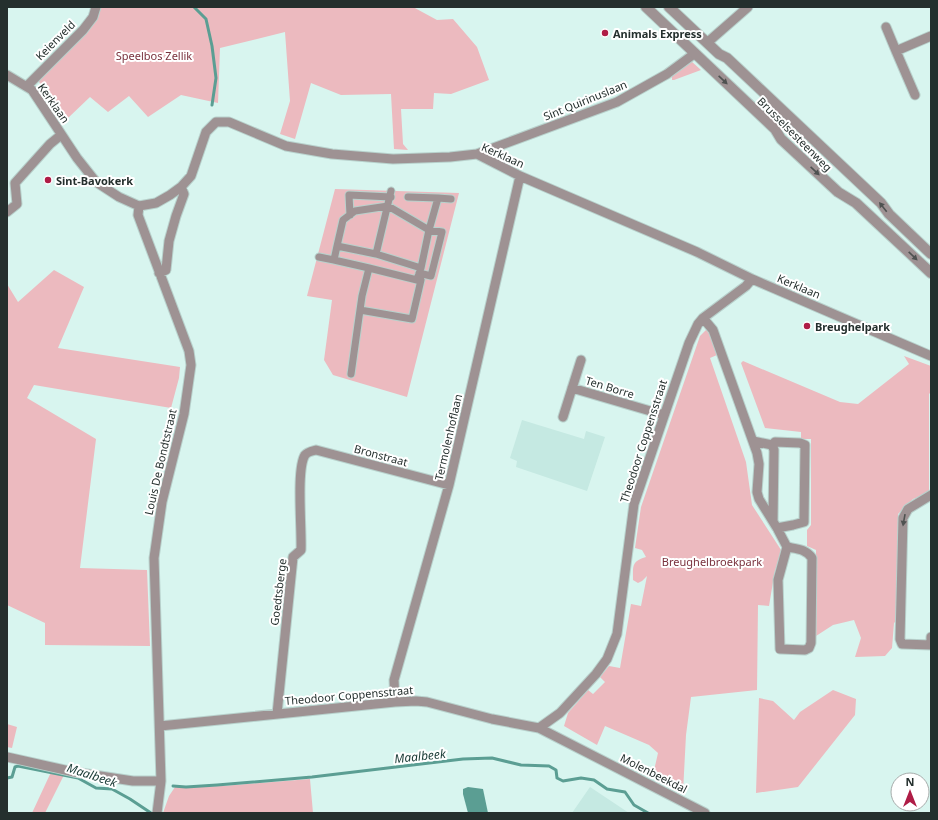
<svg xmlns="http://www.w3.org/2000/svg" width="938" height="820" font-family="'Noto Sans',sans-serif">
<rect width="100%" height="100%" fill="#d8f5ef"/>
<path fill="#c5e9e2" d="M522,420L584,439L586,431L605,437L587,491L516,467L517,461L510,458Z
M590,787L629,813H572Z"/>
<path fill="#ecbabf" d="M100,7H413L437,20L453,19L477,47L489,80L451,94L434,93L433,109H401L403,144L408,150L394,149L391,94L341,95L311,83L295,139L280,134L290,101L285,32L220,48L218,103L181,95L148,117L129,96L108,112L90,97L68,118L35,77L81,39L96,17Z
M691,61L701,70L674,80H672V75Z
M335,189L459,193L407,397L333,375L324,360L332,300L307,296Z
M54,270L84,287L58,348L180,367L179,378L171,408L34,385L27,398L96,439L80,568L147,570L150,646L45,645V623L7,605V284L18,302Z
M708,328L717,355L710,358L746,462L752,505L783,553L775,570L769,606L758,605L757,690L691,697L686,735L683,792L653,775L658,753L649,745L605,726L597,745L564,726L568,713L588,690L593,694L605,682L600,677L609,666L620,668L631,604L641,606L647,576L642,581L638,583L633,580C633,567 631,561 646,557L642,550L635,548L641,507L700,336Z
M904,356L931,366V392L929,394V490L924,495L913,499L898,514V619L894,623L892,648L885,656L855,657L861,638L854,620L833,625L816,636V550L807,546V530L811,525V439H801V432L765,428L741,363L743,361L840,402L858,404L909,364Z
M833,690L856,699L855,715L798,787L756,793L759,698L773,701L794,720L800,712Z
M7,724L17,727L12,748L7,747Z
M52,770L65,773L45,813H32Z
M310,779L313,813H163L169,796L175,787L223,786Z"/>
<path fill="#5b9e93" d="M468,787L483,789L488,813H468L463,794V789Z"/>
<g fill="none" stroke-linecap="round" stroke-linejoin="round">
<path stroke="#5b9e93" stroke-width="3" d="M194,7L206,19L212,46L216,78L212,105
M7,778L12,777L15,767L18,766L78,778L96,788L112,789L130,799L151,813
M173,786L186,787L217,785L312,777L463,759L492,758L521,765L549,766L556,770L557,778L563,781L581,778L594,780L607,789L625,792L634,805L648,813"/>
<defs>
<path id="pedestrian" d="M408,197L438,198L429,230L442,232L431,276L419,273
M438,198L451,199
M388,206L429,230L421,268L376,254L337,246L343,220L355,211Z
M350,215L349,195L391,197
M337,246L334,260L369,268
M376,254L391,191
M319,257L334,260
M360,310L362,296L369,268L417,280L418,276
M351,374L360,310L412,319L421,280H417"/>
<path id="minor" d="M886,27L896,51L931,36
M708,42L748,7
M896,51L915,95
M7,75L32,90L77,158L96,182L119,197L139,206L156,203L170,195L181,187L191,176L206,132L216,122H229L286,146L332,154L393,159L450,157L477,154L617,102L667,74L694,54
M27,86L83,30L93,17L96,7
M477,154L520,176L697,252L752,279L931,356
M139,206L138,215L189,351L191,365L184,414L162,502L154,558L161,781L157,813
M7,212L17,204L15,183L50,144L61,135
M159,273L166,270L169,241L176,216L184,194L181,187
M703,318L713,330L757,453L759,464L757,492L759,499L777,528L787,547L778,580L780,649L805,650L809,648L811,643L812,558C806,549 797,549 787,547
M572,388L664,415
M563,417L581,360
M753,441L772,445L774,450L773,521
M772,445L775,442L800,443L805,445L804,522L793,525L777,528
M931,495L908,509L903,518L900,639L902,644L931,645V637
M395,702L394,680L449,485L520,176
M277,714L293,557L301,550C302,530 296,469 305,455C307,452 312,451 316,450L449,485
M160,726L395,702L416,701L427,702L492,719L539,728L705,813
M539,728L560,713L596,674L607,659L617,634L634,504L689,343L698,324L703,318L746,286L752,279
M7,757L74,772L133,781H161"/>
<path id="tertiary" d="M646,7L775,129L781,139L838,192L856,203L931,273
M669,7L719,54L727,58L881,203L889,214L931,254"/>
</defs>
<use href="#pedestrian" stroke="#b8d1cc" stroke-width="9"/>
<use href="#minor" stroke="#b8d1cc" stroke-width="11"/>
<use href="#tertiary" stroke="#b8d1cc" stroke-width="12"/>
<use href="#pedestrian" stroke="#9e9293" stroke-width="7"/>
<use href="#minor" stroke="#9e9293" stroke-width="9"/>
<use href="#tertiary" stroke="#9e9293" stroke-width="10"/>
</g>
<defs><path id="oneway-solid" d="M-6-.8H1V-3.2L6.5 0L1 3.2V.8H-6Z"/></defs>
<g fill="#4f5251">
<use href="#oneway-solid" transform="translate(723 80) rotate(43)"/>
<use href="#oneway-solid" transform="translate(815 171) rotate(43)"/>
<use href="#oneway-solid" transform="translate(883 207) rotate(-128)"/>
<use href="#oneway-solid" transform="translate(913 256) rotate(44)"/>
<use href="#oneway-solid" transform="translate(904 520) rotate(100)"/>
</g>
<g fill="#af1c46" stroke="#fff" stroke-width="1.5">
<circle cx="605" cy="33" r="4"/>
<circle cx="48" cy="180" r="4"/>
<circle cx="807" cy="326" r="4"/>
</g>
<g text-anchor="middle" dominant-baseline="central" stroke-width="4" stroke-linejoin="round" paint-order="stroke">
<g font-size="11" font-weight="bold" fill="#242f2d" stroke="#fff" text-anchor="start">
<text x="613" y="33">Animals Express</text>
<text x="56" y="180">Sint-Bavokerk</text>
<text x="815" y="326">Breughelpark</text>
</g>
<g font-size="11" fill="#242f2d" stroke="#fff">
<text transform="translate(55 40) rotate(-45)">Keienveld</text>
<text transform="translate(585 100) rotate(-22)">Sint Quirinuslaan</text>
<text transform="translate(54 103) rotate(55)">Kerklaan</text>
<text transform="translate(795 134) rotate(45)">Brusselsesteenweg</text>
<text transform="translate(503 155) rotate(24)">Kerklaan</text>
<text transform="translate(799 286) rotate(23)">Kerklaan</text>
<text transform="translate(610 387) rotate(17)">Ten Borre</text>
<text transform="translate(448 437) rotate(-77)">Termolenhoflaan</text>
<text transform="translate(643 441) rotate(-72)">Theodoor Coppensstraat</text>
<text transform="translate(381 455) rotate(15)">Bronstraat</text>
<text transform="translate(160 462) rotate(-77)">Louis De Bondtstraat</text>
<text transform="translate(278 592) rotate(-83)">Goedtsberge</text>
<text transform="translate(349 695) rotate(-5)">Theodoor Coppensstraat</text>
<text transform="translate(654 773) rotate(27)">Molenbeekdal</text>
</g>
<g font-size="11" fill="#79313d" stroke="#fff">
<text x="154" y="55">Speelbos Zellik</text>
<text x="712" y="561">Breughelbroekpark</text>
</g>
<g font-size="12" font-style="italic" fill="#183934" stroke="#fff">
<text transform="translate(420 756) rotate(-6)">Maalbeek</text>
<text transform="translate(92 775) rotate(18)">Maalbeek</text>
</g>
</g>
<rect width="938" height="820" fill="none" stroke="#242f2d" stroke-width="16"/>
<g transform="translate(910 792)"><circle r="19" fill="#ffffff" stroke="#a7acab"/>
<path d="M0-3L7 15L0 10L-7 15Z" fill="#af1c46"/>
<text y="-6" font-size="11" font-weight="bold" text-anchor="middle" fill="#242f2d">N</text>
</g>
</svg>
